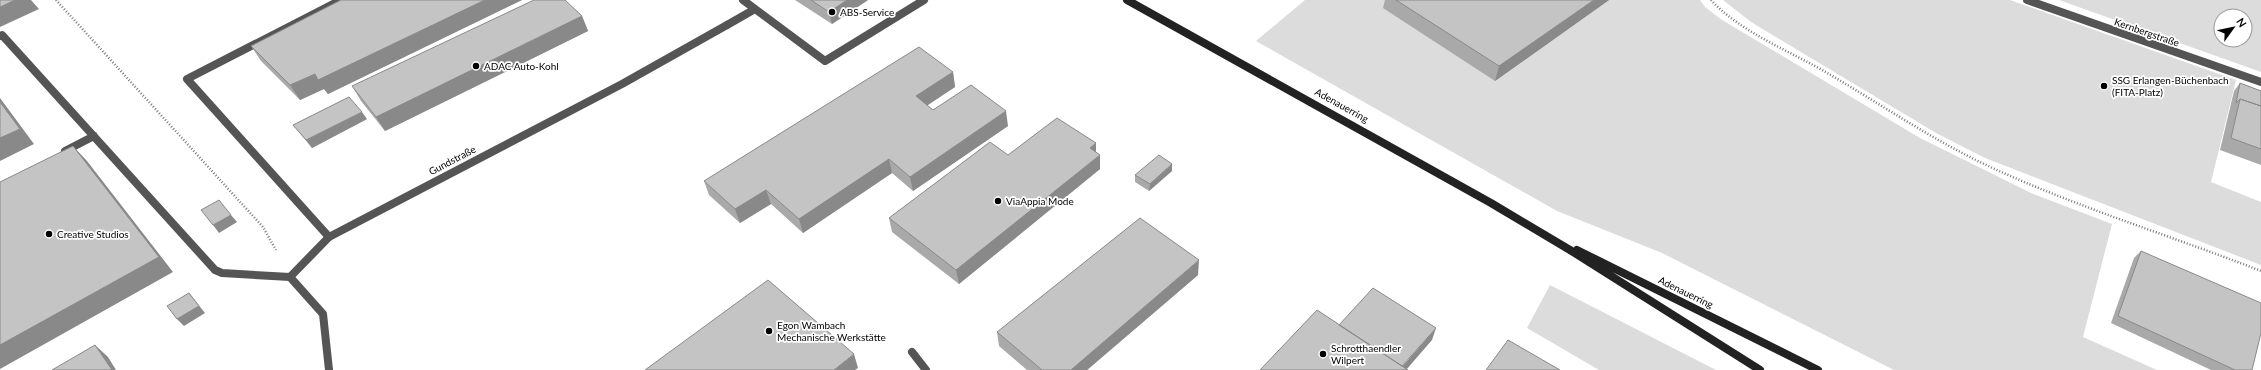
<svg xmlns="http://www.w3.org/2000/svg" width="2261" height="370" font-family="Lato,sans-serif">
<rect width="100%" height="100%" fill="#fff"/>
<path fill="#dcdcdc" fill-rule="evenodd" d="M1305,0H1700L1705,7L1722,20L1920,138L2031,193L2112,224L2083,337L2157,370H1894L1662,253L1557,211L1256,41Z
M1723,0H2010L2236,80L2211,182L2261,202V265L1985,158L1936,133L1751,22Z
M2059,0H2261V72ZM2221,16H2245V40H2221Z
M1550,285L1716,370H1599L1527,328Z"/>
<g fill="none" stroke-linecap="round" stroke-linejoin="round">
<path stroke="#777" stroke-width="2.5" stroke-dasharray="1 2" stroke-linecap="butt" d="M56,0L263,227L276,250
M1711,0C1740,32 1792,52 1829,74C1880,104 1930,138 1984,164C2073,206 2169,235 2261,271"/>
<path stroke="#555" stroke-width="8" d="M743,0L825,61L924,0
M2027,0L2261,82
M727,25L755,9
M0,36L2,35L215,270L222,273L290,277
M65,151L94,136
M329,237L187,79L341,0"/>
<path stroke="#555" stroke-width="8" d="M912,352L926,370
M329,370L323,314L290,277L329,237L622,84L727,25"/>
<path stroke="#222" stroke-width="8" d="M1127,0L1491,203L1570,250L1760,370
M1577,250L1818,370"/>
</g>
<path fill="#a9a9a9" d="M341,0H522L328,94L324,89L300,100L261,61L251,46Z
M795,0H868L832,24Z
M1385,0H1609L1495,81L1383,8Z
M582,16L588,31L385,131L361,101L352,86Z
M953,72L955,87L927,105L933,110L1008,126L913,191L892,173L803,233L771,204L740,223L709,195L704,181Z
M2240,83L2261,91V165L2220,150L2234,91Z
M367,119L312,148L299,132L293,125Z
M1096,152L1100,169L959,284L892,232L889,218L1008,155Z
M1172,164V171L1149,191L1135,182V175Z
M2141,251L2252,370H2211L2111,323L2134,258Z
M1198,275L1087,370H1027L999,346L997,332Z"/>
<path fill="#898989" d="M15,0H31L39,9L0,27V7Z
M485,0H522L328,94L324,89L300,100L290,85L315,74Z
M847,0H868L832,24L829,12Z
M1594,0H1609L1495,81L1499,66Z
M582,16L588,31L385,131L376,117Z
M953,72L955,87L919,111L916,96Z
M0,98L34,144L0,161Z
M1006,111L1008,126L913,191L910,177Z
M362,112L367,119L312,148L306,140Z
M1096,143V157L1090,148Z
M73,146L87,161L173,272L0,369V345Z
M1100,155V169L959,284L956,270Z
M889,159L892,173L803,233L799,219Z
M1172,164V171L1149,191L1150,184Z
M766,190L771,204L740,223L735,209Z
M231,215L237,222L219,233L213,225Z
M1199,260L1198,275L1087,370H1071Z
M189,293L205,313L184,326L177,319Z
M1436,328L1432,340L1406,370L1401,368Z
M95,345L108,357L116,370H112Z
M854,354L858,368L855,370H834Z"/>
<path fill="#c4c4c4" stroke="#898989" d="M0,0H15L0,7Z
M341,0H485L318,80L315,74L290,85L251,46Z
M534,0H565L582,16L376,117L352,86Z
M811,0H847L829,12Z
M1396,0H1594L1499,66Z
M919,47L953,72L916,96L933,110L971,85L1006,111L910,177L889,159L799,219L766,190L735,209L704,181Z
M2240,83L2261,91V106L2240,99L2236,103Z
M349,97L362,112L306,140L293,125Z
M2240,99L2261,106V149L2231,138Z
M0,102L20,129L0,138Z
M1057,118L1096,143L1090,148L1100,155L956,270L889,218L990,142L1008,155Z
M73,146L159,257L0,345V182Z
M1159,155L1172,164L1150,184L1135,175Z
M219,200L231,215L213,225L201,210Z
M1140,218L1199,260L1071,370H1042L997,332Z
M2141,251L2261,303V333L2252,370H2235L2118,316Z
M768,280L854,354L834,370H645Z
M1373,288L1436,328L1402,366L1339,325Z
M189,293L199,306L177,319L167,306Z
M1317,310L1408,370H1260Z
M1508,340L1560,370H1486Z
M95,345L112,370H52Z"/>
<g fill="#000" stroke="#fff" stroke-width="1.5">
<circle cx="832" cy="12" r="4"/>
<circle cx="476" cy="66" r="4"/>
<circle cx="2104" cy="86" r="4"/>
<circle cx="998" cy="201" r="4"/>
<circle cx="49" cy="234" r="4"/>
<circle cx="769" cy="331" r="4"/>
<circle cx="1323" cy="354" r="4"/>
</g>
<g text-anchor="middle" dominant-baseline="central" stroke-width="3.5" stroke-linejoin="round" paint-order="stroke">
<g font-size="10" fill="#000" stroke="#fff" text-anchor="start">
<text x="840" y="12">ABS-Service</text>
<text x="484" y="66">ADAC Auto-Kohl</text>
<text x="2112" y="80">SSG Erlangen-Büchenbach<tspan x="2112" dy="12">(FITA-Platz)</tspan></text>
<text x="1006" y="201">ViaAppia Mode</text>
<text x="57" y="234">Creative Studios</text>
<text x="777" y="325">Egon Wambach<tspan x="777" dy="12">Mechanische Werkstätte</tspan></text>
<text x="1331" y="348">Schrotthaendler<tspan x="1331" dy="12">Wilpert</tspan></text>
</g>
<g font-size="10" fill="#000" stroke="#fff">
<text transform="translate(2147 32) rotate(19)">Kernbergstraße</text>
<text transform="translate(1342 105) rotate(29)">Adenauerring</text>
<text transform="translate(452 160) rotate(-28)">Gundstraße</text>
<text transform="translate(1686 292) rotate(26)">Adenauerring</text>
</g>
</g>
<g transform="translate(2233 28) rotate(57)"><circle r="19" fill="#ffffff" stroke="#999999"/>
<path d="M0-3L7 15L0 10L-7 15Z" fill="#000000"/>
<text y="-6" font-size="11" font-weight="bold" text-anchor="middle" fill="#000000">N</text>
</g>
</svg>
